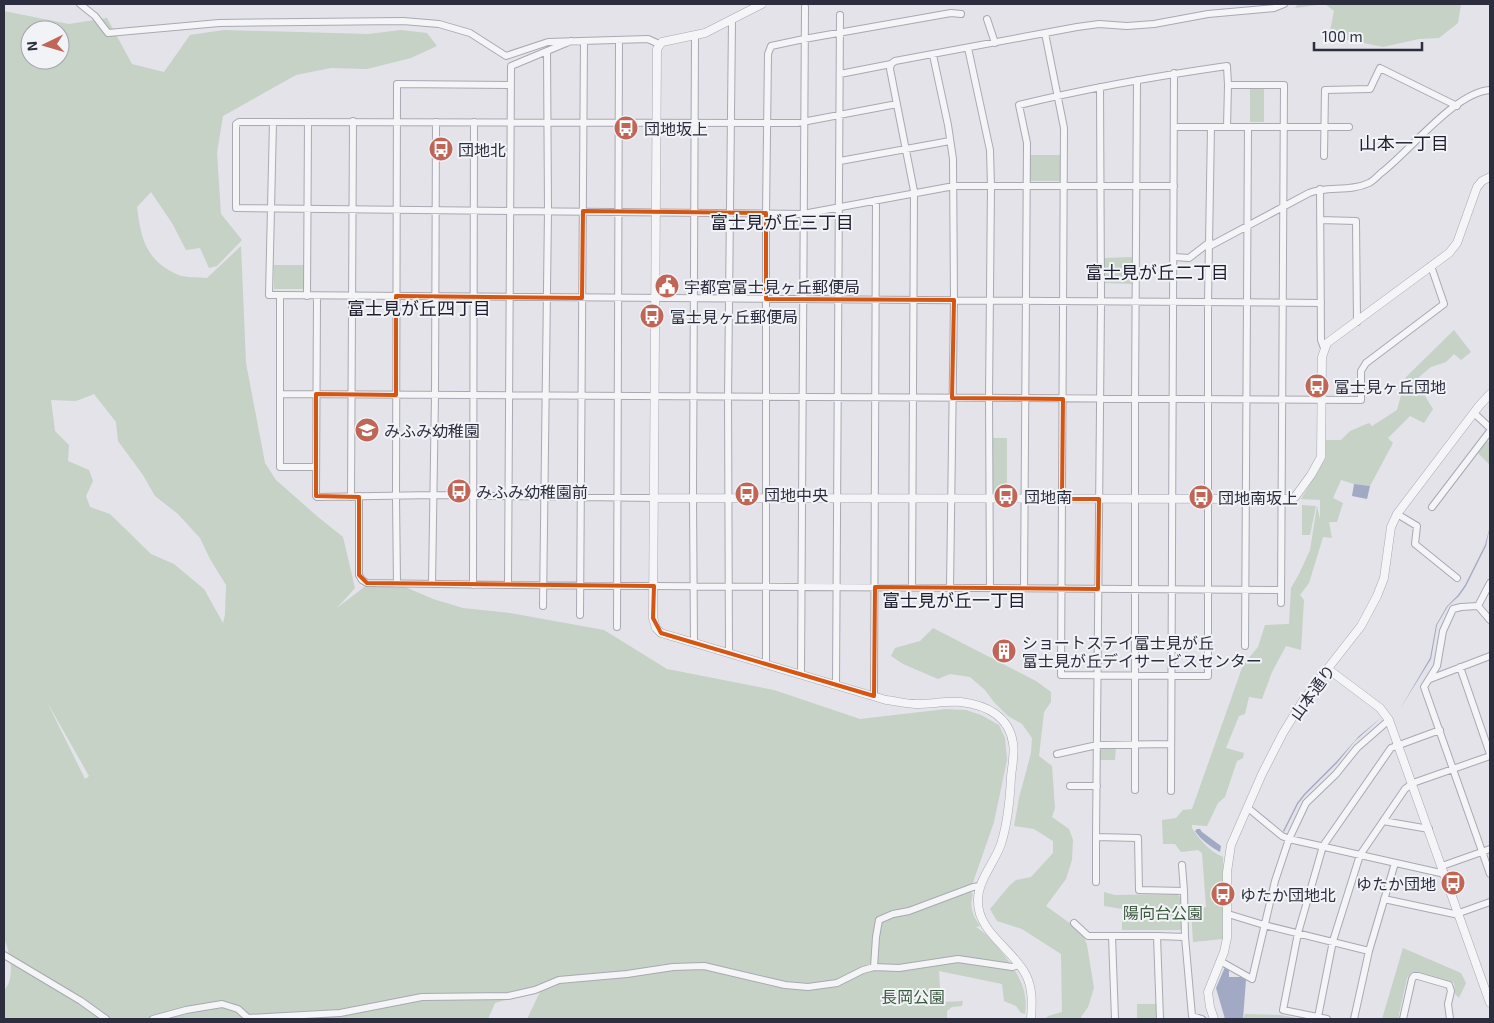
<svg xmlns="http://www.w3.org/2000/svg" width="1494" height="1023" font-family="'Exo 2','Noto Sans JP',sans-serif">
<rect width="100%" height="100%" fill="#e3e3e9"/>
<path fill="#c5d2c5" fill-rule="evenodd" d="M1298,4H1461L1458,23L1439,38L1419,39L1383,47L1329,36L1334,11L1325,4L1295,8Z
M4,11L69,24L107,18L132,64L164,72L190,35L224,30L368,34L401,30L427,33L437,46L411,58L367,69L331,68L296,75L223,116L217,153L221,214L242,240L217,266L209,268L200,248L186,250L172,223L151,192L137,207C141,238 145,259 176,274C184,278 198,277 207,278L241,246L246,363L265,463L276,480L318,517L343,537L355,588L337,608L368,584L403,586L433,599L463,608L510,613L604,630L667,669L774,690L860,719L946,709L966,710L981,715L999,725L1005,738L1007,760L994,822L970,891L973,894C969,907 973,916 980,926L976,927C986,933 993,942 1001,951C1016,970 1029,989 1025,1014L1021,1013L1016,1006L1004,1001L1002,984L939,971L940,989L944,990V1002L963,1001L962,1006L952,1007L947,1011V1019H527L540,992L556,986L495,1003L488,1019H4V991C16,976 10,954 4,938ZM30,30H60V60H30ZM94,394L116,422L118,441L143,475L155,496L178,514L200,538L210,559L226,585L225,615L223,623L204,589L174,564L151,554L110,514L90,507L86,496L93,481L89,470L68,461L69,445L55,431L51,400L76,401ZM47,702L89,776L85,779Z
M1250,88H1264V122H1250Z
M1030,155H1060V181H1030Z
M1133,257V284L1104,283V258Z
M274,265H304V289H274Z
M1454,330L1471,352L1461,360L1454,354L1446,362L1431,367L1419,377L1427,391L1425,396L1433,409L1424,423L1410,416L1388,438L1393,443L1370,486L1354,484L1341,480L1333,498L1343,503L1337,522H1329L1332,538L1323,537L1309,583L1300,595L1304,600L1301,650L1286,646L1272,672L1262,699L1249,697L1245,714L1239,716L1226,748L1244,753L1243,758L1237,761L1225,797L1218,803L1207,826L1192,825V828C1200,840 1209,851 1223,857V939L1193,942L1191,909L1206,907L1202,853L1198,850L1181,852L1175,844H1163L1162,820L1176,818L1183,810L1192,809L1243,665L1258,647L1265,625L1289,624L1291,588L1299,574L1310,550L1317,506L1320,519V500L1301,499L1326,457V440H1341L1350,431L1369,423L1372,426L1397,410L1406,377Z
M992,438H1007V493H994L992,491Z
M1486,441L1490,442V465L1477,452Z
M1302,505L1316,506L1310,535H1302Z
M933,628L1036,681L1051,692V702L1044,712L1039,756L1052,766L1055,808L1052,817L1069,829L1073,840L1072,860L1066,879L1046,906L1082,932L1087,945L1094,988L1088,1007L1081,1017L1082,1019H1045L1048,1016L1062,1012L1061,954L1022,929L997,921L990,909L1009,886L1016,880L1031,877L1053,853V841L1034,829L1014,826L1019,798L1031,753L1032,738L1022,724L1008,716L994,702L985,690L970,677L950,674L938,679L903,664L891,656L895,648L920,641Z
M1103,747H1116L1115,760H1100V751Z
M1104,892L1115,895L1177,894L1180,897L1183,927L1180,930H1122V909L1104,906Z
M1403,948L1461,973L1466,983L1459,998L1455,994L1454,983L1412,972L1407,978L1398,1019H1382Z
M1137,1004H1156L1157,1019H1137Z
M1245,1014L1281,1015L1301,1019H1243Z"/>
<path fill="#a2a9c5" d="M1354,484L1370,486L1367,499L1352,496Z
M1490,526L1486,546L1466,586L1459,596L1448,606L1437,625L1431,659L1400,709L1430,658L1436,625L1447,606L1458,595L1465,585L1485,545Z
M1382,717L1355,741L1337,763L1305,795L1298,804L1284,832L1283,831L1297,803L1304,794L1336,762L1359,736Z
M1197,829H1200L1202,832L1221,846L1220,852C1211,847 1201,840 1195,831Z
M1225,967L1229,969V977H1241L1246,980L1243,1019H1225L1216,988Z"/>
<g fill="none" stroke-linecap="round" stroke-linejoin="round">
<defs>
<path id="minor" d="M80,4L95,16L108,33L219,23L403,21L439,24L470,33L506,56L548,42L648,39L659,44
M987,19L995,43
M1045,33L1064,128L1061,675L1208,676V302L1211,127
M571,41L511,66L508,585L1281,590
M968,48L990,150L991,186L989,398L990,588
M933,55L948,125L953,159L954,300L950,588
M840,74L891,64
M1100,87L1101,301L1096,837L1138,838L1139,890L1184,891L1185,937L1192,1016L1202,1019
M897,104L797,123L239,122L236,124V208L803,214L954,186H1174
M273,122L269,295H280
M1175,127H1349
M1227,127L1228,85
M1324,156L1325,90L1370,89L1380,68L1457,106
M840,161L950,141
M1320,189L1321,340L1324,348
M1320,220L1356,221L1357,322
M1210,246L1309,193C1328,186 1350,192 1369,183C1373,181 1378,176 1381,173C1409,152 1455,92 1490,90
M1174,257L1189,258L1210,242
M307,296L308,122
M317,296L316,496L317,497L434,495L655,498
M280,394L1361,400V371L1366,363L1444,304L1431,266
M1474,413L1490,428
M315,467H280V295L1321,303
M359,496V575L362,580L367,583L508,585
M351,497L353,121
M1432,507L1490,431
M1397,514L1417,526L1415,544L1457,578
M1490,583L1478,606L1461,607L1453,609L1443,631L1437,666L1424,687L1490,874
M397,584L396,496L397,84L511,85
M432,584L435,395L436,122
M473,585L474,122
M912,587L914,191L890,69L891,64L895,61L1077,27L1099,24L1127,26L1154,24L1208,14L1274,8L1284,4
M1024,588L1027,143L1019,105C1088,88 1157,76 1227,66L1228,85H1284L1281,603
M543,606L548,211L547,51
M1478,606L1490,620
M580,615L584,41
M617,627L619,40
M694,642L693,498L695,35
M1245,646L1248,127
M729,653L728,397L732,20
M766,664V213L768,54L771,46L804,39L951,13L961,14
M1460,667L1490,754
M801,674L805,7
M1430,679L1490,656
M836,685L840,15
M874,696L876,200
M1057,754L1097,745L1171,744
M1070,786H1097
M1135,790V399L1137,80
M1171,791L1174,73
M1248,808L1282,836L1289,839L1445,874
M1383,821L1429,829
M1182,865L1184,891
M1442,866L1490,849
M1096,882V837
M1384,899L1459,915
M1459,913L1490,902
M1228,914L1264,925L1369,951
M1074,923L1088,936H1112
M1157,936L1185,937
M4,955L81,1001L106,1019
M1220,961L1252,979L1275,881L1289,839L1306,803L1336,774L1357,748L1389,720
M874,967L876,937L879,920L893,914L909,911L973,887L980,886
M1318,1017L1333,941L1360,855L1405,789L1413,783L1490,756
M248,1018L340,1013L422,997L508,996L535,990L559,980L627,974L673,967L704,966L785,985L808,987L837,983L863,970L874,967L899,968L958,959L1012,967L1019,965
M153,1019L186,1010L222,1004L238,1009L249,1019
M1115,1019L1112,936H1157L1160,1019
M1327,1019L1283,1010L1298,933L1323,846L1391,748L1440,730
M1354,1019L1369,951L1395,863
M1403,1019L1412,979L1414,976H1418L1449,985L1451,991L1448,1004L1450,1019"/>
<path id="tertiary" d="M762,4L705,33L662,42L657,49L653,618L656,628L661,633L886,700C895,701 906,704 916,704C931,704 946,701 961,702C986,705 1009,716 1013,743C1015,753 1012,766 1011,777C1010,800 1008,822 1001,844C995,862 978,880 978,900C977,932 1012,948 1026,975C1033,989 1032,1004 1031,1019
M655,498L1291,499L1295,497L1311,475L1321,457L1322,357L1327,343L1449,253L1457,243L1477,187L1482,181L1490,177
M1328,669L1380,708L1389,720L1490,1003
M1214,1019L1210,1007L1208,992L1224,952L1227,938V872L1231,845L1262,774L1283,733L1304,699L1361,626L1377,596L1384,578L1391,527L1397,514L1479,406L1490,394"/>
</defs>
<use href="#minor" stroke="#a8a9b3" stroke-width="8"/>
<use href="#tertiary" stroke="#a8a9b3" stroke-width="9"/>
<use href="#minor" stroke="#f5f5f8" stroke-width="6"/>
<use href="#tertiary" stroke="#f5f5f8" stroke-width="8"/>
</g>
<path fill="none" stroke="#d55511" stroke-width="4" stroke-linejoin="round" d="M583,211L766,213V299L954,300L952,398L1063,399L1062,499H1099L1098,589L875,587L874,696L661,633L653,618L654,586L367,583L359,575V497L316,496V394L396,395V296L582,298Z"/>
<defs>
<symbol id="bus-disc" viewBox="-11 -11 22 22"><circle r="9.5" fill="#bf6657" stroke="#f2f3f7"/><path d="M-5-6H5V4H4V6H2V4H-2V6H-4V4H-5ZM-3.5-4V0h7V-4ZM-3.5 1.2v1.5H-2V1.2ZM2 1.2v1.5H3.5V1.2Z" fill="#fff"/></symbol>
<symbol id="civic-disc" viewBox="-11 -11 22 22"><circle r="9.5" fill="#bf6657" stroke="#f2f3f7"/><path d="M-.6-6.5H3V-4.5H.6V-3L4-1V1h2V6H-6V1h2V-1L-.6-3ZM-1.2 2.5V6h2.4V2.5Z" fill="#fff"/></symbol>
<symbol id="school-disc" viewBox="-11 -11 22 22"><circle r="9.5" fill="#bf6657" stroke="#f2f3f7"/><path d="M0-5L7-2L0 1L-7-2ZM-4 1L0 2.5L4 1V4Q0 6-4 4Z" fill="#fff"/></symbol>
<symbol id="building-disc" viewBox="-11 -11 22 22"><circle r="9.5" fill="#bf6657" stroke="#f2f3f7"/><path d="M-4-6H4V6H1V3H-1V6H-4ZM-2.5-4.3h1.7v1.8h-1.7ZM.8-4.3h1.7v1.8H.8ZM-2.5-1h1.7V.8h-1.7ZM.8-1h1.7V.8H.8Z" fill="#fff"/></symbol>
</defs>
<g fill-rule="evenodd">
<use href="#bus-disc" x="612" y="114" width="28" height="28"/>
<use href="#bus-disc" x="427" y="135" width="28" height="28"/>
<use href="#civic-disc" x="653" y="272" width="28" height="28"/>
<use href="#bus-disc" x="638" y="302" width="28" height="28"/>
<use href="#bus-disc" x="1303" y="372" width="28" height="28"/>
<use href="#school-disc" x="353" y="416" width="28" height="28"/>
<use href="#bus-disc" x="445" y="477" width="28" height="28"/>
<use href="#bus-disc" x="733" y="480" width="28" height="28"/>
<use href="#bus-disc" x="992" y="482" width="28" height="28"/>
<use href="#bus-disc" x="1187" y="483" width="28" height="28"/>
<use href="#building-disc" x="990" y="637" width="28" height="28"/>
<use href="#bus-disc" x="1439" y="869" width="28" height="28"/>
<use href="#bus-disc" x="1209" y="880" width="28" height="28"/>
</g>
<g text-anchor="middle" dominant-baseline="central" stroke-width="4" stroke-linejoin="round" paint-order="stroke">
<g font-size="16" fill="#2c2e3f" stroke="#f2f3f7" text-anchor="start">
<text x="644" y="128">団地坂上</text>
<text x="458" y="149">団地北</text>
<text x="684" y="286">宇都宮富士見ヶ丘郵便局</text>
<text x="670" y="316">富士見ヶ丘郵便局</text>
<text x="1334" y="386">富士見ヶ丘団地</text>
<text x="384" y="430">みふみ幼稚園</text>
<text x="476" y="491">みふみ幼稚園前</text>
<text x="764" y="494">団地中央</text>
<text x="1024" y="496">団地南</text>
<text x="1218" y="497">団地南坂上</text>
<text x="1022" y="642">ショートステイ富士見が丘<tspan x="1022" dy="18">富士見が丘デイサービスセンター</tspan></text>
<text x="1436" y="883" text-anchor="end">ゆたか団地</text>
<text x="1240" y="894">ゆたか団地北</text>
</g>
<g font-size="16" fill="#2c2e3f" stroke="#f2f3f7">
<text transform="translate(1312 692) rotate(-54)">山本通り</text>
</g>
<g font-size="16" fill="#3b5a3f" stroke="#f2f3f7">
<text x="1163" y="912">陽向台公園</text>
<text x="913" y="996">長岡公園</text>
</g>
<g font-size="18" fill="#1e1f30" stroke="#f2f3f7">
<text x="1404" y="143">山本一丁目</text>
<text x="782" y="222">富士見が丘三丁目</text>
<text x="1157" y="272">富士見が丘二丁目</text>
<text x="419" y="308">富士見が丘四丁目</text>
<text x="954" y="600">富士見が丘一丁目</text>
</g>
</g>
<rect width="1494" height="1023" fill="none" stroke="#2c2e3f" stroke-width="10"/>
<g transform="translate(45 45) rotate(265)"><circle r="24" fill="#f2f3f7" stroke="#a3a4ad"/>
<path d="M0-4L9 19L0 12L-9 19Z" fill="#bf6657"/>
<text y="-8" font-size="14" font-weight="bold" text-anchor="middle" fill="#2c2e3f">N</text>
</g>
<path d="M1314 42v8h108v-8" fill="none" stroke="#2c2e3f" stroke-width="2.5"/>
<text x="1322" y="42" font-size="15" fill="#2c2e3f" stroke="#f2f3f7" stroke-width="4" paint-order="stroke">100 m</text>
</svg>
